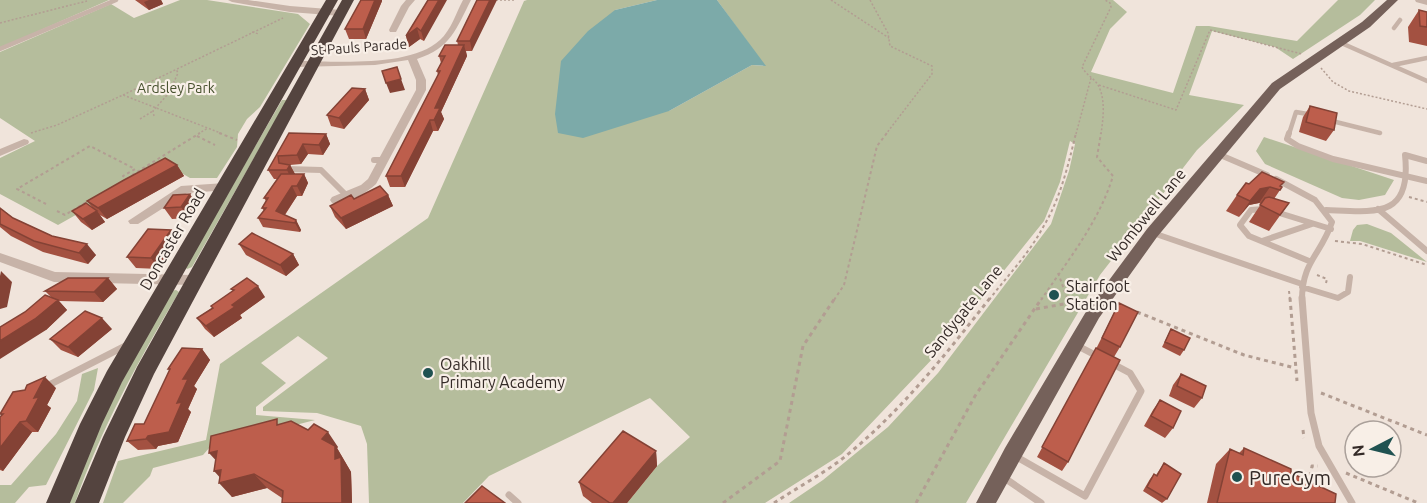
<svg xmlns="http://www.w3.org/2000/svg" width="1427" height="503" font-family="Ubuntu,sans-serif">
<rect width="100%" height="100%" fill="#f0e4db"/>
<path fill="#b5bd9c" d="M0,0H109L0,48Z
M180,0H207L298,14L310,24L260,107L247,119L238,134L237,147L217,178H190L166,164L58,225L0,194V158L35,141L0,118V52L111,4L134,18Z
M527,0H657L615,10L669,111L752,65L765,66L717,0H1113L1127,12L1110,29L1091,72L1173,93L1196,26H1209L1297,41L1338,0H1375L1360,15L1293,59L1275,47L1212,31L1189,95L1244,105L1197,150L1100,275L966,503H789L823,480L888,427L938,373L1051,224L1069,171L1075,144L1070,141L1060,182L1044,221L936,355L842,454L765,503H627L657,466L690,437L650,398L489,476L463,503H369L367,444L361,426L317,413L263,411V407L328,358L298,336L261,363L286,383L256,407V415L315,420L210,447L203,455L153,468L150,476L123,503H103L118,461L206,440L220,364L428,218L524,1Z
M282,100H287L192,267L187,269L185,267Z
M1264,137L1394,180L1385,195L1359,200L1342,198L1265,164L1256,151Z
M1367,224L1391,233L1427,262L1360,241H1350L1353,230L1357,225Z
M176,290L179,292C139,360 101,428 75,503H66L101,420L171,291Z
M98,368L94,390L46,485L29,487L15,503H0V485H11L56,434L77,401L82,374Z"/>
<path fill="#7caaa9" d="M657,0H717L766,66L752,65L669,111L583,138L558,133L555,114L561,61L588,31L615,10Z"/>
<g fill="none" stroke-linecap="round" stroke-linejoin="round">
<path stroke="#b29d92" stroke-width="1.5" stroke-dasharray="2 2" stroke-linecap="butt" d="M492,0H515
M831,0L889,38
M870,0L888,33L890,46L932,66V74L886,134
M0,23L87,1
M252,32L259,34
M1321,68L1333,82L1349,91L1427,109
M1099,85L1176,110L1210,30L1302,54
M123,95L283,18
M154,116L153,111L169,93L178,73L176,69
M140,119L153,111
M31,133L57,125L123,95L223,134
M198,134L208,128
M1076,134L1091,78
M1101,134C1103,120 1106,99 1098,85C1094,78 1086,75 1082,67L1111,7L1110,3L1105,0"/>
<path stroke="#b29d92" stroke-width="2" stroke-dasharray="3 3" stroke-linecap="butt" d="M219,133L237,140
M197,136L215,145
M132,175L200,133
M1409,197L1427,202
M46,204L17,189L90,146L135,169L123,176L127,178
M57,211L65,215L88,201
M1335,241L1362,244L1427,265
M1058,273L1068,300
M1317,275L1327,279L1326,283
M1289,291L1290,300
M834,300L844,285L877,146L887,133
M989,300C1007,276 1028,255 1042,229C1060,200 1068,166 1076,133
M1041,300C1068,260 1099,222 1113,176L1097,157L1101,133"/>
<path stroke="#b29d92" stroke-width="3" stroke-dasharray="4 4" stroke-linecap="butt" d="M1067,298L1069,303
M1290,298L1297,381
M1036,309L1069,303L1079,308
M1137,312L1244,355L1295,368
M1321,393L1427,435
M1303,430L1304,438
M1346,473L1418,503
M1309,484L1312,466H1318
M723,503L780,461L803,346L835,298
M774,503C798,487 825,473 847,455C902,410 946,354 990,298
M916,503L975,396L1042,298"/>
<path stroke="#c7b3a8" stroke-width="4.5" d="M1394,28L1400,20
M1339,42L1427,81
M0,49L116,0
M1393,65L1427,58
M1328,120L1380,133
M1289,134L1296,112L1313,115"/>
<path stroke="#c7b3a8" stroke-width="6" d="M1289,133L1287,139L1298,146L1333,159L1427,181
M1218,154L1267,175
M374,160H384
M287,169L321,170L347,196
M1276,179L1315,200L1332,222C1321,255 1302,261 1302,300
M1263,209L1251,210L1240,225L1249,236L1309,261
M1378,209L1427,251
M1326,210C1375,212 1412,219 1405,155L1427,161
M1276,212L1331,229
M1153,233L1302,284
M1262,241L1312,224
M1302,287L1338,298L1348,292L1350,277"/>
<path stroke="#c7b3a8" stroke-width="7" d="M1302,298L1311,413L1319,446L1352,503
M1076,345L1099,357
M45,387L129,344
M1015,456L1085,496L1141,391L1130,373L1111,363
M1003,477L1041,503
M509,495L518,503"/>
<path fill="#c7b3a8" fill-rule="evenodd" d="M228,0H248L290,6L341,10L345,13L341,16L290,12L232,2Z
M406,0H415L409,7L396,32H390L389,30L401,6Z
M463,0H471C456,29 451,48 417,59L426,80V90L376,184C367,193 345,205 332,203L330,200L332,197L361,185L368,179L416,90V80L408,60L375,65L296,67L291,64L296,61C335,61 410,68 440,40C451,30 456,13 463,0Z
M1415,0H1427V5L1416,2Z
M24,139L28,140L29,142L28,144L0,156V149Z
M225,183L231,187L229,190L187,193L138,224H130L128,221L181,186Z
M0,253L55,272L192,275L196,277L198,280L196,283L192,285L54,282L0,262Z"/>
<path fill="#75615a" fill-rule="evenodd" d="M1387,0H1398L1370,27L1280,89L1157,237L1099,318L996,503H976L1005,448L1087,310L1147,229L1272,83L1362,22Z"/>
<path fill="#54443f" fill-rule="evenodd" d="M326,0H338L122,382L102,424L70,503H46L80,424L107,371Z
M342,0H354L154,374L125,437L99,503H75L103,437L137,367Z"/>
</g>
<path fill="#a35141" d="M135,0H161L163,4L149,10Z
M361,0H382V1L366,39H349L345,29Z
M428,0L424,41L420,39L409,47L406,36Z
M477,0L472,51H466L467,56L441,112L444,119L438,131H433L405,187H390L386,176L438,75L437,71L441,63L439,56L458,45L457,41Z
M1419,10L1427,12V46L1409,42L1408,27Z
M365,89L369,100L344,129L331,126L327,115Z
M1310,106L1334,130L1326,141L1299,132L1303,117Z
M289,133L326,134L330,144L323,155L308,154L301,164L290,165L295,174H304L308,183L302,196H297L285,215L296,220L301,230L300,232L263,227L258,218L264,211L262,208L266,201L264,198L277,179H274L268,170Z
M177,165L184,176L107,219L100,215L105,222L92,230L81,222L72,211L92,207L87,201Z
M1249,184L1282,187L1274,199L1289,203L1269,231L1249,222L1261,204L1259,203L1249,205L1239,217L1226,211L1237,195Z
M388,195L393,206L346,229L335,217L330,206L354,199Z
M197,205L189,218L172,219L164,208Z
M0,208L13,218L52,236L96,255L88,264L43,252L11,236L0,227Z
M179,241L159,269L136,268L127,257Z
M239,244L293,254L299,265L286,276L246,255Z
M108,278L117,289L103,302L59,301L67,310L46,330L25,312L51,297L45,291Z
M231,289L265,297L240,315L242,318L214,337L205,329L197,318L212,308L233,291Z
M1119,303L1120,347L1114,357L1068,462L1062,471L1037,457L1096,349Z
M112,329L78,357L61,350L50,339Z
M1171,329L1184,350L1180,356L1162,347Z
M202,349L210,360L194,386L197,389L188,409L191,412L178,442L158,446L156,449L138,450L127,441L144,424L170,370L168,369Z
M1181,374L1202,398L1194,408L1169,396L1173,385Z
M56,388L47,405L51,408L38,432H32L3,471L0,470V417L2,415L0,414Z
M1160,400L1173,428L1165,438L1144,426L1153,410Z
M281,424L338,447L337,448L351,472L352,503H282V498L267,488L232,497L220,477Z
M1244,448L1291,473L1335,503H1207L1216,464L1230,449L1239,453Z
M656,451L657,466L627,503H592L583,496L579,482Z
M1164,463L1167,499L1162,503L1143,491L1150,479L1154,474L1156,475Z"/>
<path fill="#844235" d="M149,0H161L163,4L149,10L144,2Z
M375,0H382V1L366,39L363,29Z
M439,0H447L424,41L421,31Z
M490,0H497L472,51L470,41Z
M417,28L420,39L409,47L406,36Z
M464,45L467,56L441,112L444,119L438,131L434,120L435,108Z
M401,79L405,90L390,93L386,83Z
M365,89L369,100L344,129L339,118Z
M430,120L433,131L405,187L401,176Z
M326,134L330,144L323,155L319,145Z
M303,144L308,154L301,164L297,155Z
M177,165L184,176L107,219L98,208Z
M290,165L295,174L292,180L287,170Z
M304,174L308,183L302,196L297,186Z
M292,186L297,196L281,220L276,211Z
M1270,187L1259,203L1249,205L1239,217L1250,201L1260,189Z
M190,194L197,205L189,218L181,207Z
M388,195L393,206L346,229L341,218Z
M97,211L105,222L92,230L83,219Z
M296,220L301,230L300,232L295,223Z
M171,230L179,241L159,269L151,258Z
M87,244L96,255L88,264L79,253Z
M293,254L299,265L286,276L280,265Z
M1,271L12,282L7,307L0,309V276Z
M108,278L117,289L103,302L94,292Z
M258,286L265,297L240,315L242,318L214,337L206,326L232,305Z
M58,300L67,310L46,330L0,359V341Z
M102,318L112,329L78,357L68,347Z
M202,349L210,360L194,386L197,389L188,409L191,412L178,442L158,446L156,449L146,439L148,436L177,403L183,379Z
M45,377L56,388L47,405L51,408L38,432L26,421L34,398Z
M20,422L32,432L3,471L0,468V448Z
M328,432L338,447L337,448L351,472L352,503H342L335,459L322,439Z
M217,451L222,467L209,453Z
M656,451L657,466L627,503H613Z
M221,470L254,474L267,488L232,497L219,483L224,482L214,471Z"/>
<path fill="#bd5e4c" stroke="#844235" stroke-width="1.5" d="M361,0H375L363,29H345Z
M428,0H439L421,31L417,28L406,36Z
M477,0H490L470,41H457Z
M1419,10L1427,12V27L1420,26Z
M445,45H464L435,108H440L434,120H430L401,176H386L440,71H437L445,56H439Z
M397,67L401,79L386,83L382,71Z
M352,88L365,89L339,118L327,115Z
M1310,106L1337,113L1334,130L1306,122Z
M289,133L326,134L319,145L303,144L297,155L278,156L279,163L290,165L287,170H268Z
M165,158L177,165L98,208L87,201L124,180Z
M1262,172L1284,182L1280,186L1282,187L1280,190L1270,187L1260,189L1250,201L1237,195L1246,183L1249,184Z
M281,174H304L297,186H292L276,211L296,220L295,223L258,218L266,208H262L268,198H264Z
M380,186L388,195L341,218L330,206L351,195L354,199Z
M190,194L181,207L164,208L173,195Z
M1269,197L1289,203L1280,215L1260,205L1265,198Z
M86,203L97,211L83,219L72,211Z
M0,208L13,218L52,236L87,244L79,253L34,241L0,224Z
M148,229L171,230L151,258L127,257Z
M252,233L293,254L280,265L239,244Z
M68,278H108L94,292L45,291Z
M247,278L258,286L232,305L235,307L206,326L197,318L213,308L211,306L234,290L231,289Z
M45,295L58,300L35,319L0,341V327L25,312Z
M1119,303L1138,312L1120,347L1102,338Z
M85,311L102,318L68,347L50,339Z
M1171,329L1190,338L1184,350L1165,342Z
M182,348L202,349L183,379H188L177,403L182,402L169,432L148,436L146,439L127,441L135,424H144L170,369H168Z
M1096,348L1120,360L1068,462L1042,447Z
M1181,374L1206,386L1202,398L1177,386Z
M45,377L34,398L39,397L26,421L20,422L0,448V417L3,414H0L13,392L25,390L27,385Z
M1160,400L1181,411L1173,428L1151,416Z
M277,419V425L291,421L308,430L314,424L328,432L322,439L335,446V459L341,457L342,503H282L283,491L254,474L219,483L221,470L214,471L217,451L209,453L211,436Z
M623,431L656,451L613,503H610L579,482Z
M1244,448L1291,469V473L1336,494L1335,503H1217L1230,449L1243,455Z
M1164,463L1181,474L1167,499L1147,487L1154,474L1157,476Z
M482,486L505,503H465Z"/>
<g fill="#205251" stroke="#f8efe7" stroke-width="2">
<circle cx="1054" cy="295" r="6"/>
<circle cx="428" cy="373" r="6"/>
<circle cx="1237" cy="477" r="6"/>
</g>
<g text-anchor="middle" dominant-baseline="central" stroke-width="4.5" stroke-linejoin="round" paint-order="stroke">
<g font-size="14" fill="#342a27" stroke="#f8efe7">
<text transform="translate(359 47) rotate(-4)">St Pauls Parade</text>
</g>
<g font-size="14" fill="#46502d" stroke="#f8efe7">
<text x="176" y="88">Ardsley Park</text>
</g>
<g font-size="16" fill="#342a27" stroke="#f8efe7">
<text transform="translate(1146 215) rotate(-51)">Wombwell Lane</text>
<text transform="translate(172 239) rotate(-60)">Doncaster Road</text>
<text transform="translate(963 311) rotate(-51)">Sandygate Lane</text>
</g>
<g font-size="16" fill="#342a27" stroke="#f8efe7" text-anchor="start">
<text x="1066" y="286">Stairfoot<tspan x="1066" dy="18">Station</tspan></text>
<text x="440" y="364">Oakhill<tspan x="440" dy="18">Primary Academy</tspan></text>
</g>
<g font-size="20" fill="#342a27" stroke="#f8efe7" text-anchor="start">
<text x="1249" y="477">PureGym</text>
</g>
</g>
<g transform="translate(1373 449) rotate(263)"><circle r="28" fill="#f8efe7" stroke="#aaa09a" stroke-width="1.5"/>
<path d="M0-4.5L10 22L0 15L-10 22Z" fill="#205251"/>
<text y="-9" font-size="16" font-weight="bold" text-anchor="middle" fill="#342a27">N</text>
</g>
</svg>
